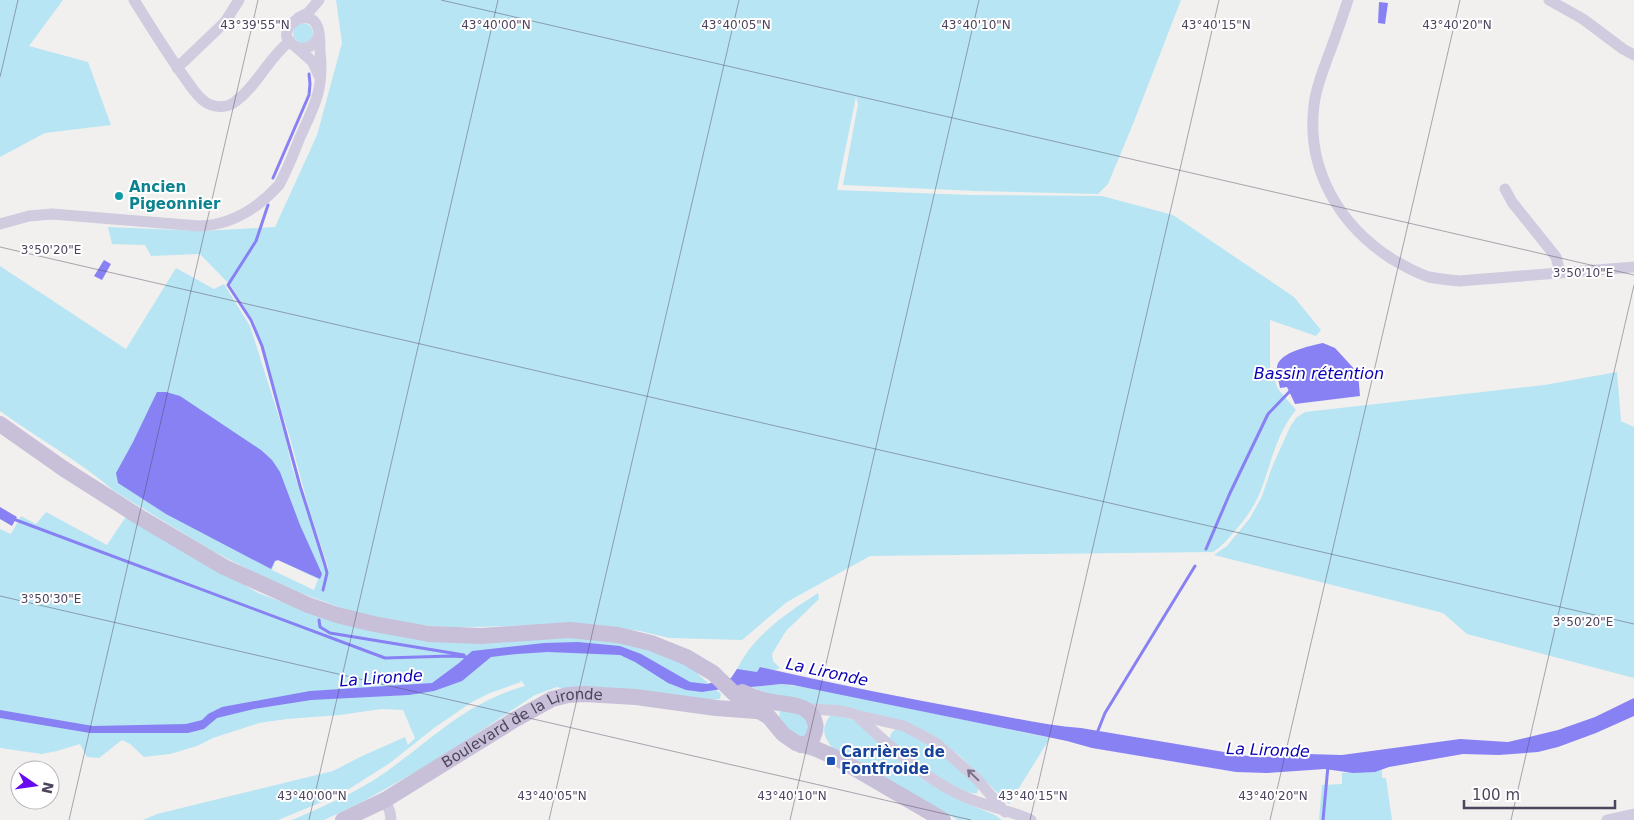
<svg xmlns="http://www.w3.org/2000/svg" width="1634" height="820" font-family="'DejaVu Sans',sans-serif">
<rect width="100%" height="100%" fill="#f1f0ee"/>
<path fill="#b8e5f3" fill-rule="evenodd" d="M0,0H63L29,46L88,62L111,125L45,133L0,157Z
M336,0H1181L1133,124L1108,184L1098,194L976,191L843,185L858,104L856,97L837,190L971,195L1102,196L1173,215L1294,297L1321,330L1316,336L1270,320V368L1278,389L1296,410C1275,435 1271,466 1259,495C1252,510 1244,521 1233,533C1227,540 1221,547 1213,552L870,556L787,602L742,640L669,638L640,631L581,624L437,628L404,624L347,610L298,592L253,572L211,550L114,491C81,462 37,438 0,411V266L126,349L176,268L214,289L224,284L250,326L285,436L292,467L326,571L328,567L309,509L290,438L254,322L231,286L200,254L151,256L145,245L112,244L108,227L202,231L275,227L317,135L342,43ZM278,560L318,579L314,590L272,570L275,561Z
M293 33a10 10 0 1 1 20 0a10 10 0 1 1-20 0Z
M1617,372L1621,421L1634,427V678L1467,634L1443,613L1214,555L1227,546L1250,518L1262,496L1272,467L1290,427L1296,418L1305,412L1544,385Z
M46,512L107,545L127,515L258,593L328,619L594,637L640,646L691,665L699,675L721,694L720,699L711,700L641,690L570,691L557,687L535,695L432,763L360,803L324,820H292C320,808 348,796 374,780C426,746 462,703 525,686L520,679L521,682L490,693L472,702L434,728L390,763L349,789L322,802L278,820H143L157,814L333,771L362,756L405,737L408,745L415,738L403,710L381,709L340,715L287,719L259,723L213,738L197,746L170,754L144,757L130,744L122,740L99,758L87,757L80,744L57,751L42,754L0,748V529L11,534L21,516L36,524Z
M818,593L819,599L786,631L772,654L773,661L780,668L740,685L732,678C737,669 742,659 748,651C766,627 793,609 818,593Z
M781,684L817,689L1050,738L1009,804L959,755L937,739L790,701L751,687Z
M783,708L806,718L809,736L797,738L779,719L780,711Z
M838,715L856,721L924,780L964,802L995,815L1002,820H958L833,749C824,736 820,730 830,716Z
M896,729C928,737 954,765 979,786L977,793C958,797 906,753 890,740C890,735 891,732 896,729Z
M1382,770V778H1386L1392,820H1319L1322,785L1342,784V773Z"/>
<path fill="#8881f4" d="M1379,2L1388,3L1385,24L1378,23Z
M104,260L111,264L102,280L94,276Z
M1323,343L1335,348L1358,373L1360,396L1295,404L1287,387L1280,388C1279,382 1276,373 1277,367C1279,352 1310,346 1323,343Z
M157,392H166L180,396L261,450L272,460L280,472L300,525L322,574L320,579L278,560L275,561L271,569L166,514L118,483L116,473L133,442Z
M0,507L17,517L12,526L0,519Z
M578,642L620,646L641,654L690,682L707,684L731,678L737,669L757,672L760,667C832,683 904,698 976,711C1011,717 1046,726 1081,728L1248,756L1265,757L1307,754L1342,755L1460,739L1508,742L1558,730L1595,717L1634,698V716L1596,733L1558,747L1538,752L1499,755L1463,754L1389,767L1375,772L1353,773L1325,769L1267,773L1236,772L1092,748L1067,741L793,685L781,684L751,687L741,686L702,692L686,690L668,683L635,662L620,655L548,652L517,654L491,657L462,681L434,691L409,695L311,700L254,709L217,718L204,729L188,733H90L0,718V710L93,726L186,724L202,720L208,714L222,707L310,691L432,683L459,663L472,651L544,643Z"/>
<g fill="none" stroke-linecap="round" stroke-linejoin="round">
<path stroke="#8881f4" stroke-width="3" d="M273,178L309,95L310,84L309,74
M268,205L256,241L228,285L251,320L262,346L300,486L325,565L327,573L323,590
M16,520L385,658L451,656L469,657
M1206,549L1230,493L1268,414L1292,389
M319,620L320,627L330,633L464,655
M1097,733L1105,713L1195,566
M1323,820L1328,766"/>
<path stroke="#d1cbe0" stroke-width="11" d="M134,0C151,27 168,55 187,81C192,88 197,96 204,101C213,108 227,109 236,101C258,85 268,58 290,41
M1348,0C1342,18 1336,36 1329,54C1323,71 1316,87 1314,105C1306,169 1339,225 1392,259C1404,266 1416,273 1429,277C1439,279 1449,280 1459,281L1634,267
M1549,0L1583,19L1623,49L1634,55
M298,18L308,13L319,0
M296,47L312,61L319,76
M177,68L225,22L239,0
M1505,189L1512,202L1556,257L1560,272
M0,224L29,216L52,214L199,226C231,225 258,208 279,185C288,169 294,152 301,135C316,103 324,87 320,51C320,43 320,34 318,28C308,0 266,36 299,48C310,49 316,44 319,34
M804,708C822,711 839,708 856,715
M385,800L390,812L391,820
M1005,812L977,779L936,743L904,726L856,715C887,743 924,779 963,796C985,806 1009,810 1031,820
M1607,820L1634,814"/>
<g stroke="#c8bfd9" stroke-width="16">
<path d="M0,424L64,469L141,518L224,567L308,605L337,615L374,624L429,634L481,636L570,630L618,635L651,643L686,657L713,673L742,701L769,717L783,734L796,743L814,748L839,759L943,820"/>
<path d="M742,692C750,696 759,699 768,701C784,705 811,702 815,723C817,730 814,736 810,742L801,745"/>
<path id="s1" d="M343,820L385,800L514,720L552,699L568,695L584,694L636,697L716,708L756,711"/>
</g>
</g>
<defs><path id="oneway-shaft" d="M-6 0H5M1.5-3L5.5 0L1.5 3" fill="none" stroke-width="1.6" stroke-linecap="round" stroke-linejoin="round" transform="scale(1.25)"/></defs>
<use stroke="#7b738b" href="#oneway-shaft" transform="translate(973 775) rotate(-136)"/>
<path fill="none" stroke="#4d445d" stroke-width="1" stroke-opacity="0.45" d="M441,0L1634,275M0,77L18,0M0,247L1634,624M0,596L971,820M69,820L258,0M309,820L498,0M549,820L739,0M790,820L979,0M1030,820L1219,0M1270,820L1460,0M1511,820L1634,285"/>
<circle fill="#0f9aa8" stroke="#fff" stroke-width="2" cx="119" cy="196" r="5"/>
<rect fill="#1a4fb4" stroke="#fff" stroke-width="2" x="826" y="756" width="10" height="10" rx="2.5"/>
<g text-anchor="middle" dominant-baseline="central" stroke-width="4" stroke-linejoin="round" paint-order="stroke">
<g font-size="15" font-weight="bold" fill="#0d838f" stroke="#fff" text-anchor="start">
<text x="129" y="187">Ancien<tspan x="129" dy="17">Pigeonnier</tspan></text>
</g>
<g font-size="15" fill="#4d445d" stroke="#fff">
<text stroke="none"><textPath href="#s1" startOffset="204">Boulevard de la Lironde</textPath></text>
</g>
<g font-size="15" font-weight="bold" fill="#164399" stroke="#fff" text-anchor="start">
<text x="841" y="752">Carrières de<tspan x="841" dy="17">Fontfroide</tspan></text>
</g>
<g font-size="16" font-style="italic" fill="#0b00b5" stroke="#fff">
<text x="1319" y="373">Bassin rétention</text>
<text transform="translate(827 672) rotate(12)">La Lironde</text>
<text transform="translate(381 678) rotate(-4)">La Lironde</text>
<text transform="translate(1268 750) rotate(2)">La Lironde</text>
</g>
</g>
<g font-size="12" text-anchor="middle" fill="#4d445d" stroke="#fff" stroke-width="4" stroke-linejoin="round" paint-order="stroke">
<text x="255" y="29">43°39'55"N</text>
<text x="496" y="29">43°40'00"N</text>
<text x="736" y="29">43°40'05"N</text>
<text x="976" y="29">43°40'10"N</text>
<text x="1216" y="29">43°40'15"N</text>
<text x="1457" y="29">43°40'20"N</text>
<text x="51" y="254">3°50'20"E</text>
<text x="1583" y="277">3°50'10"E</text>
<text x="51" y="603">3°50'30"E</text>
<text x="1583" y="626">3°50'20"E</text>
<text x="312" y="800">43°40'00"N</text>
<text x="552" y="800">43°40'05"N</text>
<text x="792" y="800">43°40'10"N</text>
<text x="1033" y="800">43°40'15"N</text>
<text x="1273" y="800">43°40'20"N</text>
</g>
<g transform="translate(35 785) rotate(103)"><circle r="24" fill="#ffffff" stroke="#b8b4be"/>
<path d="M0-4L9 19L0 12L-9 19Z" fill="#6909f0"/>
<text y="-8" font-size="14" font-weight="bold" text-anchor="middle" fill="#4d445d">N</text>
</g>
<path d="M1464 800v8h151v-8" fill="none" stroke="#4d445d" stroke-width="2.5"/>
<text x="1472" y="800" font-size="15" fill="#4d445d" stroke="#ffffff" stroke-width="4" paint-order="stroke">100 m</text>
</svg>
